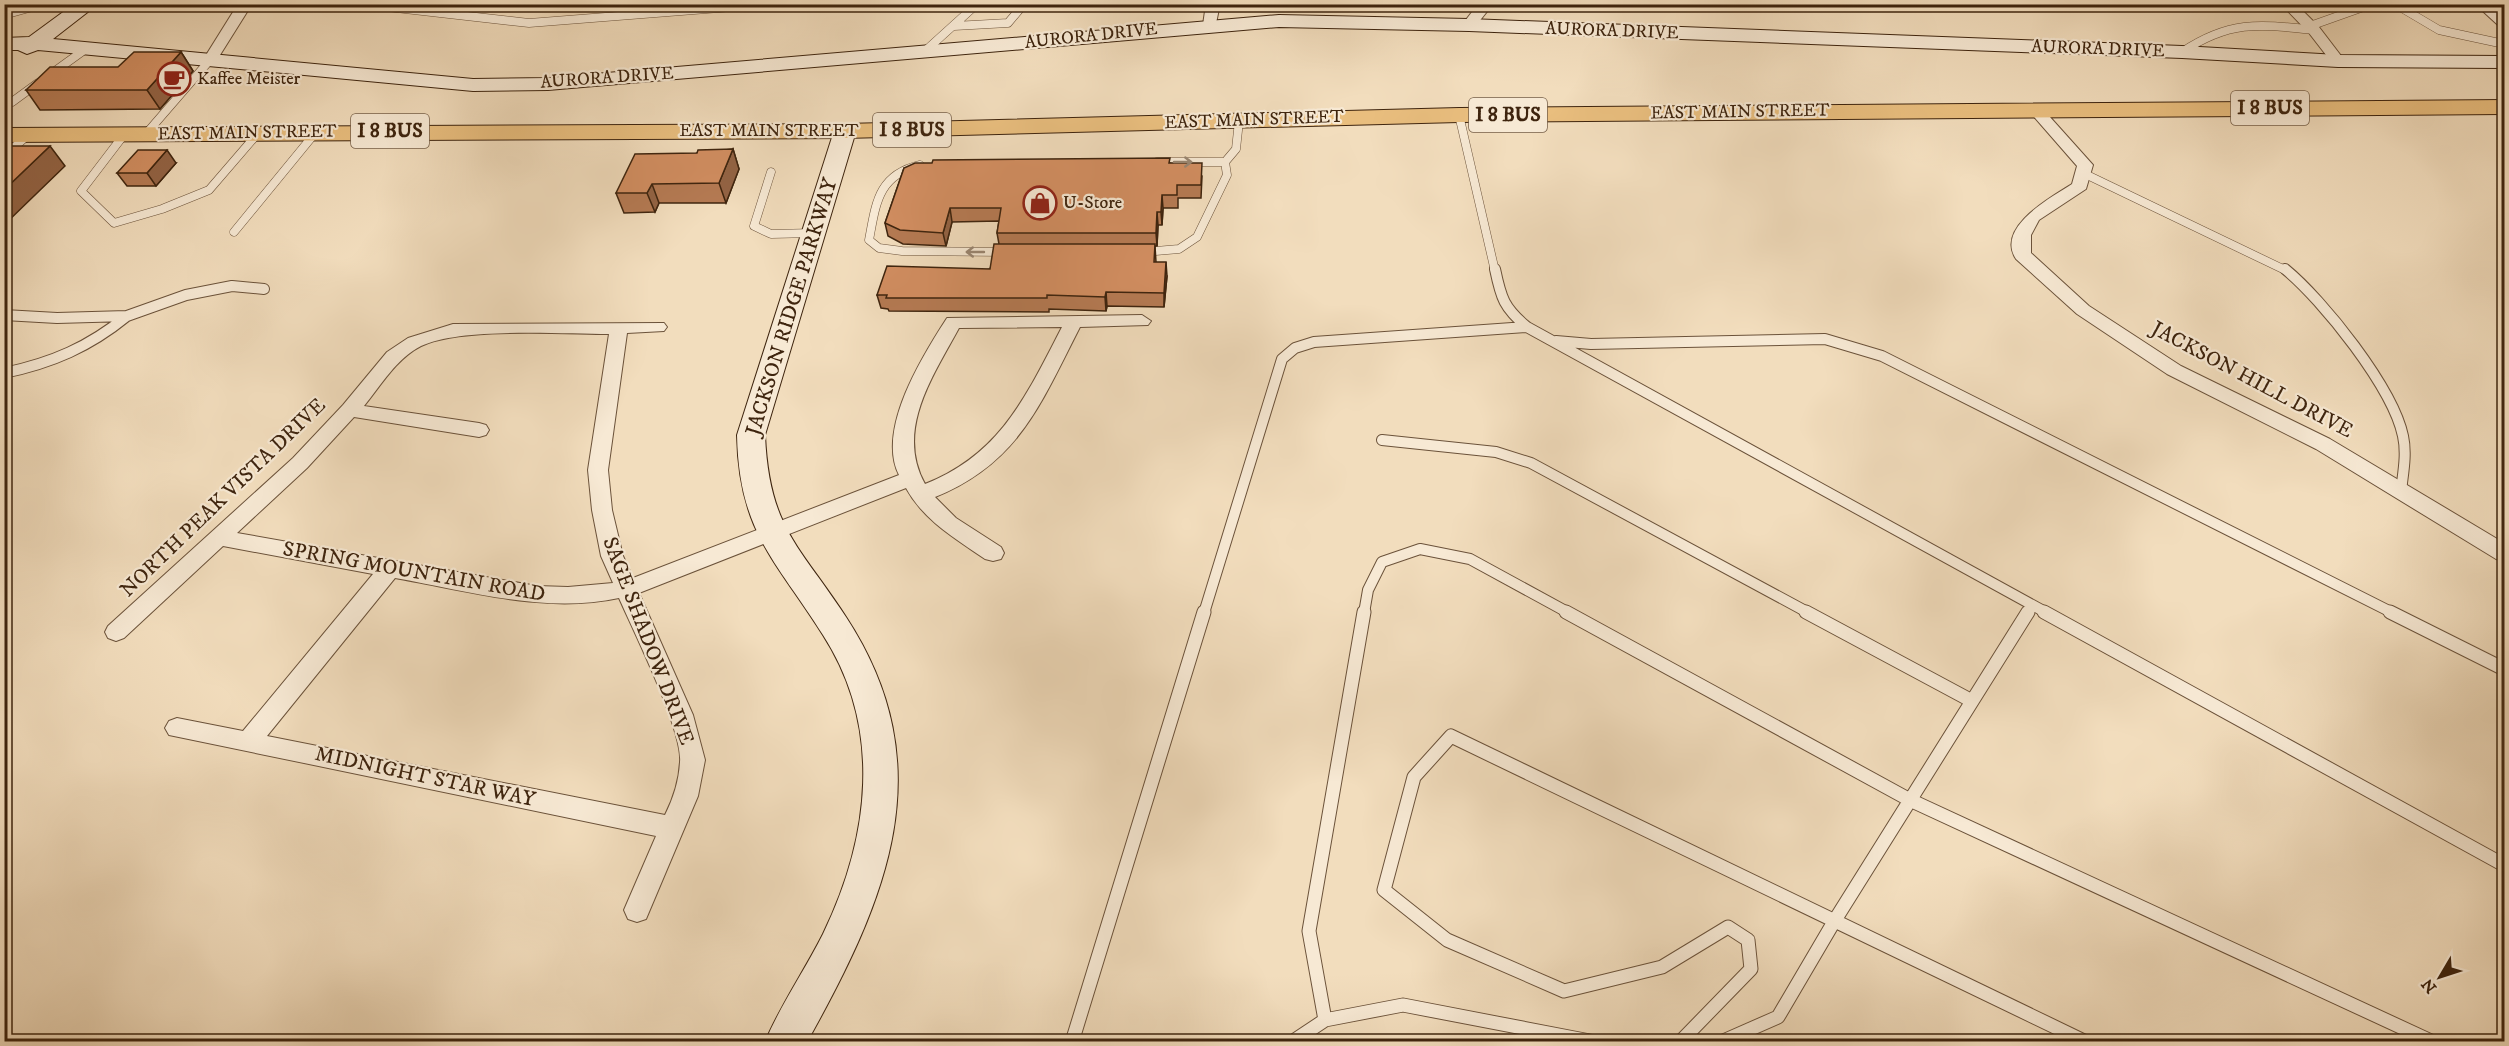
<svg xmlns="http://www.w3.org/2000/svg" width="2509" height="1046" font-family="'IM FELL DW Pica',serif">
<rect width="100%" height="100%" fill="#f2ddbd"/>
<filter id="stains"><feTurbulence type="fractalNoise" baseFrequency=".00333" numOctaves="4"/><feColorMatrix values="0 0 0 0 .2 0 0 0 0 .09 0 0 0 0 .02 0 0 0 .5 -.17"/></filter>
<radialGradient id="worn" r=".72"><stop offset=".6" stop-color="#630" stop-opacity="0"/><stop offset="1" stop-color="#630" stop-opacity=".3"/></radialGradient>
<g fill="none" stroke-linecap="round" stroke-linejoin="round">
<defs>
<path id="lane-far2" d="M361,4L529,23L770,4
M2395,4L2439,30L2504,44
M4,15L43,4
M954,26L1008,23L1024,4
M2310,26L2372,4
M924,52L977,4
M2182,52C2230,20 2259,24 2314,30
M51,74L87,48
M12,102L38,83
M1459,115L1495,271
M145,135L210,60
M123,136L81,191L114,223L162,209L209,190L259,132
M4,156L28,135
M1157,162H1225
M920,165C878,175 876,203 869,240L879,248L902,251L1005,252
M771,172L754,226L771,234L814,233
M2083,173L2287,271
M234,232L316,132
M1144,252L1179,249L1197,237L1227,175L1225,162L1236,149L1239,121"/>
<path id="lane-far1" d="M1495,269C1501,298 1504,308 1527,327
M2285,269C2323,300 2393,388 2403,436C2407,454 2403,473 2401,491
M4,315L57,318L127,316L186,295L232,286L264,289
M1556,341L1591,344L1825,339L1882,356L2393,613
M4,373C52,363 89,347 127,316
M1382,440L1496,452L1531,463L1809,613
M1204,613L1282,359L1295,348L1314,342L1527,327L2047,613
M1364,613L1368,590L1382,562L1420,549L1470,559L1569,613
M2027,613L2032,605"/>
<path id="lane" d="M1566,612L1910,800L2433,1042
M1806,612L1972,701
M2044,612L2504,865
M2390,612L2504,669
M1325,1020L1309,931L1364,612
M1072,1042L1204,612
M1292,1042L1325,1020L1403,1005L1595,1042
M1680,1042L1751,969L1748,940L1728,927L1662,967L1564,991L1447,940L1384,890L1414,777L1451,736L2086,1042
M1721,1042L1778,1017L1835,920L2028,612"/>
<path id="street" d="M238,4H252L215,63H205L203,60Z
M1206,4H1220L1215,28L1210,29L1203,25Z
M1478,4H1493L1474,28H1464L1462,25Z
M2281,4H2296L2319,27L2345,61L2343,64H2333L2309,33Z
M2475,4H2491L2504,16V27L2499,26Z
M2036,105L2041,107L2093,165L2086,189L2039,220L2031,235V253L2089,306L2181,366L2330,439L2504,543V561L2496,559L2316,449L2167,374L2077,314L2016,259C1995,227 2052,197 2072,184L2077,166L2028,110Z
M1142,315L1151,321L1148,325L1080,327C1041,403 1019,463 935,497L956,518L1001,547L1004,553L1001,559L993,561L985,559C956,539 924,521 906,488L639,593L693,715L705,760L698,796L646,919L637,922L628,919L624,910L656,836L169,735L165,728L169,721L177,718L243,731L373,574L223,546L124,638L116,641L108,638L105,632L108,626L293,458L343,405L387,352L408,338L453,324L664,323L667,327L664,331L627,333L608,470L612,510L623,556L633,578L899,475C876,430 923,355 947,318ZM1062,327C1026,396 1001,454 925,484C895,430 933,376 959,328ZM609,334L588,470L592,510L601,556L613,583L568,587L537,586L237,533L307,468L354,417L479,437L486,435L489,430L486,425L479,423L364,406C381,385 397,358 421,346C461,327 562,334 609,334ZM395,578C469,591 545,614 619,598C634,632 683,731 680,762C679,781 673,799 665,815L267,736Z"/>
<path id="secondary" d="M74,4H98L53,39L473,79L548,78L1279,15L1469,19L2182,46L2338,55L2504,56V68L2338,67L2182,58L1469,31L1279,27L548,90L473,91L38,50L27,54L18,50H4V38L29,37Z
M845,124L853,126L856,131L765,435C769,528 799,545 846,617C944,767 887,899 807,1042H765C781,1004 805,970 823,934C870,837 883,728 823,635C775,559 739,532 737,435L834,131L837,126Z"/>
<path id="primary" d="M2504,100V114L1459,122L845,138L4,142V128L845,124L1459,108Z"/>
</defs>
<use href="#lane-far2" stroke="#6b523a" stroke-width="9"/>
<use href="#lane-far1" stroke="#6b523a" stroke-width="12"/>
<use href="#lane" stroke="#6b523a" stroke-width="15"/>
<use href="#street" stroke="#6b523a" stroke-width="2"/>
<use href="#secondary" stroke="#3e240e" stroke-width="2"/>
<use href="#primary" stroke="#3e240e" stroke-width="2"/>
<use href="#lane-far2" stroke="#f7e9d4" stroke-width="8"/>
<use href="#lane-far1" stroke="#f7e9d4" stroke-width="10"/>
<use href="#lane" stroke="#f7e9d4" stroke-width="13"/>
<use href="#street" fill="#f7e9d4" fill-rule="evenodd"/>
<use href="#secondary" fill="#f7e9d4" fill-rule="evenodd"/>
<use href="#primary" fill="#e9be7e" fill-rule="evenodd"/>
</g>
<path fill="#b57a53" stroke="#3e240e" stroke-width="1.5" d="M181,52L193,71L160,109L40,110L26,90Z
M733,149L739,169L726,203H659L655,212L624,213L616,193L697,153Z
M176,163L156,186H127L117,173Z
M1170,163L1202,176L1201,198H1178V208H1163L1162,225H1158L1157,246H1155L1156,262L1167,276L1164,307L1107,306L1106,311L1049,309V312L889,311L888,309L881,308L877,295L990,269L999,244L997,233L999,221L952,222L946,246L903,244L888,236L885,223L904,168Z"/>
<path fill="#936344" stroke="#3e240e" stroke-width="1.5" d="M181,52L193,71L160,109L147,90Z
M50,146L65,166L4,225V190Z
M733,149L739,169L726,203L719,183Z
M167,150L176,163L156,186L147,173Z
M652,184L659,203L655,212L647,193Z
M1162,195L1163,208L1162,225L1161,212Z
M950,208L952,222L946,246L943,233Z
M1157,212L1158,225L1157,246L1156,233Z
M1166,262L1167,276L1164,307V293Z
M1106,292L1107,306L1106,311L1105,297Z"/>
<path fill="#d28e61" stroke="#3e240e" stroke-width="1.5" d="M134,52H181L147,90H26L50,67H118Z
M4,146H50L4,190Z
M733,149L719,183L652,184L647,193H616L635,154L697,153L698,150Z
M138,150H167L147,173H117Z
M1170,158L1169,163H1202L1201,185H1177V195H1162L1161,212H1157L1156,233H997L1001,208H950L943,233L900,230L885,223L904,168L915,163H932L933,160Z
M994,244H1155L1154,262H1166L1164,293L1106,292L1105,297L1047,295V298H886L887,295H877L887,266L990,269Z"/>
<defs><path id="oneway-shaft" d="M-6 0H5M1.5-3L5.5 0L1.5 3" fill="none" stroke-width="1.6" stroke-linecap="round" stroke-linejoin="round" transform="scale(1.5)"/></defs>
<g stroke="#9a8671">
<use href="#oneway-shaft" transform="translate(1183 162)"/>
<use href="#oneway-shaft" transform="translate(975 252) rotate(180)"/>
</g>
<defs>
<symbol id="cafe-ring" viewBox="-11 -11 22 22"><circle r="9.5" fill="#f7e9d4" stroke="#8f2418" stroke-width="1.5"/><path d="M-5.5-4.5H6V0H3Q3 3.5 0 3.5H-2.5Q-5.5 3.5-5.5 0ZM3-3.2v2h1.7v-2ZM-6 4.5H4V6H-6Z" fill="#8f2418"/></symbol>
<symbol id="shop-ring" viewBox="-11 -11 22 22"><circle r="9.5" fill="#f7e9d4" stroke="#8f2418" stroke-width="1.5"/><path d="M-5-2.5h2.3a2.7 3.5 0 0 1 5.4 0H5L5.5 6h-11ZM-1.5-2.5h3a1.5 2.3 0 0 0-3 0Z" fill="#8f2418"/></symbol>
</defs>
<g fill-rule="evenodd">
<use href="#cafe-ring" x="155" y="60" width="38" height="38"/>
<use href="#shop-ring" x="1021" y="184" width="38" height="38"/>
</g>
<g text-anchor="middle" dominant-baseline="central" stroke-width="4.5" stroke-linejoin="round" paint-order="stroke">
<g font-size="18" fill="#3e240e" stroke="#f7e9d4">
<text transform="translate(1612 31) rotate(2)">AURORA DRIVE</text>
<text transform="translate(1091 36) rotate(-6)">AURORA DRIVE</text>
<text transform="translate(2098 49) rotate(2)">AURORA DRIVE</text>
<text transform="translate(607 78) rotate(-4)">AURORA DRIVE</text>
<text transform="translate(1740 112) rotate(-1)">EAST MAIN STREET</text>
<text transform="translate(1254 120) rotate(-2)">EAST MAIN STREET</text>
<text x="769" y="131">EAST MAIN STREET</text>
<text transform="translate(247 133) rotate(-1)">EAST MAIN STREET</text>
</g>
<g font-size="18" fill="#3e240e" stroke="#f7e9d4" text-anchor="start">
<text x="197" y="79">Kaffee Meister</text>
<text x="1063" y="203">U-Store</text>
</g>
<g fill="#f7e9d4" stroke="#765f49" stroke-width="1.5">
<rect x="2231" y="91" width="78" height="34" rx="4.5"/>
<rect x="1469" y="98" width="78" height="34" rx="4.5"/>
<rect x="873" y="113" width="78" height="34" rx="4.5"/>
<rect x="351" y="114" width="78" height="34" rx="4.5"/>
</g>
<g font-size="20" font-weight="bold" fill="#3e240e">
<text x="2270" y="108">I 8 BUS</text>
<text x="1508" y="115">I 8 BUS</text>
<text x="912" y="130">I 8 BUS</text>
<text x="390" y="131">I 8 BUS</text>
</g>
<g font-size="21" fill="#3e240e" stroke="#f7e9d4">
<text transform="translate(792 307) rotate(-73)">JACKSON RIDGE PARKWAY</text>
<text transform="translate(2252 380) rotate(28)">JACKSON HILL DRIVE</text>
<text transform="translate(223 498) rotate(-44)">NORTH PEAK VISTA DRIVE</text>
<text transform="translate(414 572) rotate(10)">SPRING MOUNTAIN ROAD</text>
<text transform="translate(648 641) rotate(69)">SAGE SHADOW DRIVE</text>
<text transform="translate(425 777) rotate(12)">MIDNIGHT STAR WAY</text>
</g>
</g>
<rect width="2509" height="1046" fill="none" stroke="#f2ddbd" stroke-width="24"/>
<rect x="6" y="6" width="2497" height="1034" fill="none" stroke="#3e240e" stroke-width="3"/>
<rect x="12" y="12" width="2485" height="1022" fill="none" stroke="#3e240e" stroke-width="1.5"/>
<g transform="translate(2440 977) rotate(231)" stroke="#f7e9d4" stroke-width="4.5" paint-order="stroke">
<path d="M0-4.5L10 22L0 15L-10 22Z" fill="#3e240e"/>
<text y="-9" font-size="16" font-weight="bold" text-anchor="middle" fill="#3e240e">N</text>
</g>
<rect width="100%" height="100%" filter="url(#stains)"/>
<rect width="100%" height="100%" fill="url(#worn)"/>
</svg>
